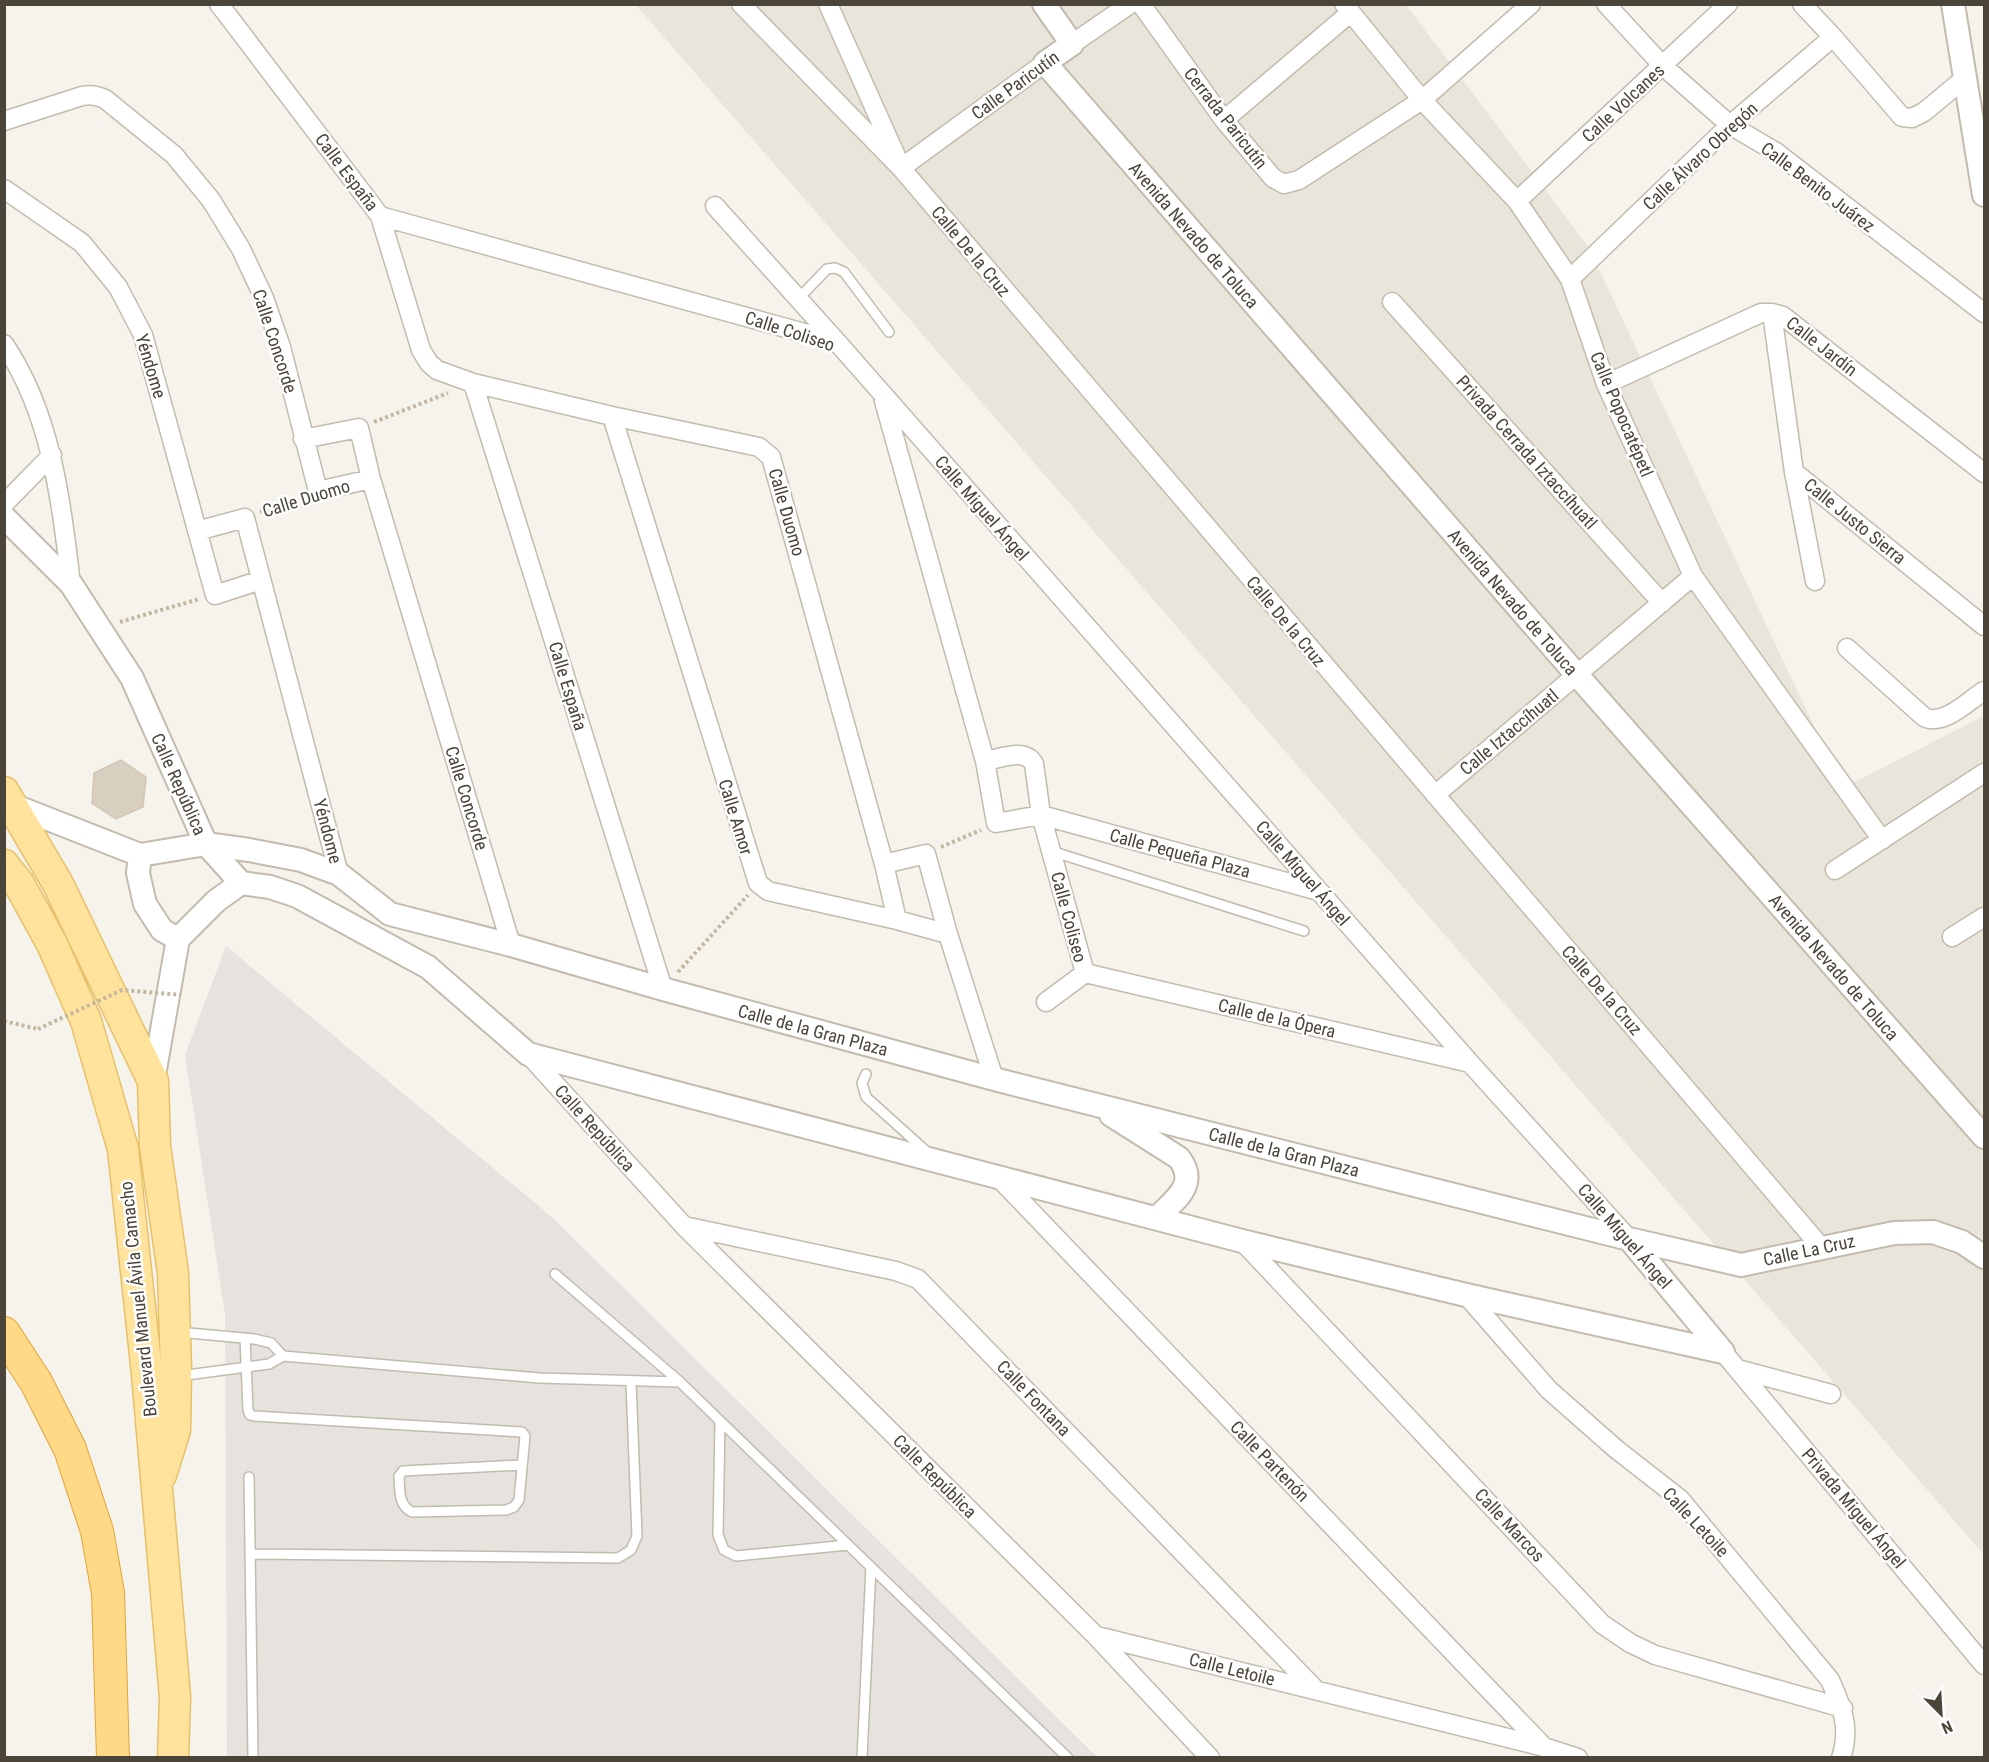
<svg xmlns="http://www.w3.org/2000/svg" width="1989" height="1762" font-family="'Roboto Condensed',sans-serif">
<rect width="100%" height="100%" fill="#f6f3ec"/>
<path fill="#eae5da" d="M636,5H1406L1589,248L1843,788L1984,716V1555Z"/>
<path fill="#e6e2dd" d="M226,946L553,1218L1097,1757H227L225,1314L185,1055Z"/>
<path fill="#d8cfc1" stroke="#d3c7b4" stroke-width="1.5" d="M121,760L146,777L143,807L116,819L92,803L94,773Z"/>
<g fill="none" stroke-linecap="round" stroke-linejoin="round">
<defs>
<path id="service" d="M798,299L827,269L835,268L844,272L889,332
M1051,851L1304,931
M866,1074L862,1083L866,1097L926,1151
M555,1274L680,1382L1068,1758
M178,1332L254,1339L271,1343L283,1356
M245,1338L248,1410L250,1415L254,1416L522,1432L525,1436L519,1500L514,1507L506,1510L412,1512C398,1505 400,1490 399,1476L403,1471L522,1465
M180,1376L269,1364L283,1356L539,1378L680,1382
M720,1421L718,1535L724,1550L736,1556L848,1545
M249,1477L253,1758
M250,1554L618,1558L631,1550L637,1536L631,1382
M862,1758L871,1567"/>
<path id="minor" d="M219,4L380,216L421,350L429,363L437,370L473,383L612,416L759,447L771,457L884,864L897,920
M741,4L901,168L1821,1247
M828,4L896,156
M1141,4L1224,120L1273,178L1284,184L1299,180L1422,100L1531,4
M1344,4L1422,100L1517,201L1570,279L1606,384L1693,576L1882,840
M1606,4L1663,66L1730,125L1776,152L1984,313
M1802,4L1833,37L1902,117L1912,118L1924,112L1965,78
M1072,44L1130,4
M1224,120L1350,13
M4,121L82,96C91,94 97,95 105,99L174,155L211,200L241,249L264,298L281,347L318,491L371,479
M901,168L1045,63
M4,189L82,243L118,287L143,335L215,595L261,580
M1517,201L1728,4
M715,206L837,342
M380,216L837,342L1470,1063L1629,1239
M1570,279L1730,125L1833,37
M1392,302L1662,603
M1772,313L1794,472L1984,626
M4,344C52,415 61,502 71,584
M473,383L663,989
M1606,384L1761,313H1772L1783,316L1984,473
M884,401L985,761L996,823L1041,815L1319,891
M612,416L758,883L768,891L897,920L948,934
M303,439L359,428L371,479L511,945
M1794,472L1815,581
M4,504L52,455
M197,531L245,518L339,874
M1847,648L1924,717C1943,727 1968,701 1984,691
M985,761C1000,759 1025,747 1034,764L1041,815L1085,973L1046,1002
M1435,795L1693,576
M884,864L926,854L948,934L994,1079
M1835,870L1984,773
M1952,937L1984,917
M1085,973L1470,1063
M528,1054L684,1226L1096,1636L1210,1758
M997,1176L1544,1747
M684,1226L896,1271L918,1279L1316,1690
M1242,1241L1602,1624L1630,1643L1655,1655L1843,1708
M1466,1295L1549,1390L1616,1449L1680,1499L1830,1680C1842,1707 1851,1728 1841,1758
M1723,1352L1984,1665
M1737,1369L1831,1394
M1097,1636L1544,1747L1578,1758"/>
<path id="tertiary" d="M1044,4L1072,44L1045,63L1577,675L1984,1137
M1953,4L1984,195
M4,517L71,584L132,678L206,844L241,883L270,887L297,896L428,967L528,1054L1242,1241L1466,1295L1723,1352
M15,806L140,855L206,844L249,850L301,860L339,874L390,914L511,945L663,989L994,1079L1629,1239L1741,1265L1894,1233L1933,1232L1962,1242L1984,1257
M140,855L138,873L145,904L162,930L178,939
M153,1081L178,939L216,901L241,883
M1111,1115L1179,1158C1199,1185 1175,1199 1157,1218
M1629,1239L1723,1352"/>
<path id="primary" d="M4,792L58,884L153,1081L155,1146L173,1273L176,1370L175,1430L161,1475
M4,865L19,884L52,944L86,1021L123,1149L147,1374L175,1697L173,1758"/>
<path id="trunk" d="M4,1333L36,1382L70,1449L97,1531L108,1593L113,1758"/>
</defs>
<use href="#service" stroke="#c2bbae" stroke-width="12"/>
<use href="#minor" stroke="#c2bbae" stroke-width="21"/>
<use href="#tertiary" stroke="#c2bbae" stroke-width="26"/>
<use href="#primary" stroke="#e6c16a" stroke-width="33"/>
<use href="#trunk" stroke="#e0a43c" stroke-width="34"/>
<path stroke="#c4b79f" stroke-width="4" stroke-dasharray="3 3" stroke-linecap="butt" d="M374,422L448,393
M260,512L303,496
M120,622L199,599
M941,847L981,830
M678,972L748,895
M4,1021L38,1029"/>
<use href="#service" stroke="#fff" stroke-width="9"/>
<use href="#minor" stroke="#fff" stroke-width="18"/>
<use href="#tertiary" stroke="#fff" stroke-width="22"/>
<use href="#primary" stroke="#ffe39c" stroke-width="30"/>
<use href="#trunk" stroke="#ffd985" stroke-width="32"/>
<path stroke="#c4b79f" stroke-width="4" stroke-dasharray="3 3" stroke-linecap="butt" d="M38,1029L122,990L181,995"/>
</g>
<g text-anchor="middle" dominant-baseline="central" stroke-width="5" stroke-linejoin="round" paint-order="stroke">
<g font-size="18" fill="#4b4439" stroke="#fff">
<text transform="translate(1015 85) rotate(-36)">Calle Paricutín</text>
<text transform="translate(1623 103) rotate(-43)">Calle Volcanes</text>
<text transform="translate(1226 118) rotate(52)">Cerrada Paricutín</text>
<text transform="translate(1700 156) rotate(-43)">Calle Álvaro Obregón</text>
<text transform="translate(347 172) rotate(53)">Calle España</text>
<text transform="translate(1818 187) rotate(37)">Calle Benito Juárez</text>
<text transform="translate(1194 235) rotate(49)">Avenida Nevado de Toluca</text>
<text transform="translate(971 251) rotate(50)">Calle De la Cruz</text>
<text transform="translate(790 331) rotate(18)">Calle Coliseo</text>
<text transform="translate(275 341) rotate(72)">Calle Concorde</text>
<text transform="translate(1822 346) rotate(38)">Calle Jardín</text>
<text transform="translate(151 366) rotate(73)">Yéndome</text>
<text transform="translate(1622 414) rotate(67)">Calle Popocatépetl</text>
<text transform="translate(1527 452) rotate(48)">Privada Cerrada Iztaccíhuatl</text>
<text transform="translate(306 498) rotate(-17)">Calle Duomo</text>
<text transform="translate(982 508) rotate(49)">Calle Miguel Ángel</text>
<text transform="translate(787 512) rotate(74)">Calle Duomo</text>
<text transform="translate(1855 521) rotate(39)">Calle Justo Sierra</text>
<text transform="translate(1513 602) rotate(49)">Avenida Nevado de Toluca</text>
<text transform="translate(1286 621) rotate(50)">Calle De la Cruz</text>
<text transform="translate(568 686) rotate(73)">Calle España</text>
<text transform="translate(1509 732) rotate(-40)">Calle Iztaccíhuatl</text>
<text transform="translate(179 784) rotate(66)">Calle República</text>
<text transform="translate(467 798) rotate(73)">Calle Concorde</text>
<text transform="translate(736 817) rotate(73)">Calle Amor</text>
<text transform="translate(328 831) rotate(75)">Yéndome</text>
<text transform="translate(1180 853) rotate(15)">Calle Pequeña Plaza</text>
<text transform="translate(1303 873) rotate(49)">Calle Miguel Ángel</text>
<text transform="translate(1069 917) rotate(75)">Calle Coliseo</text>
<text transform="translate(1834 967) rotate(49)">Avenida Nevado de Toluca</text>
<text transform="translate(1602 990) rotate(49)">Calle De la Cruz</text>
<text transform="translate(1277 1018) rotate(13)">Calle de la Ópera</text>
<text transform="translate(813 1030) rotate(15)">Calle de la Gran Plaza</text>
<text transform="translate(595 1128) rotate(48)">Calle República</text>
<text transform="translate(1284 1152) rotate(14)">Calle de la Gran Plaza</text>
<text transform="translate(1625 1236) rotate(49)">Calle Miguel Ángel</text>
<text transform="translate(1809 1250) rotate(-12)">Calle La Cruz</text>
<text transform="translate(138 1299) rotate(-96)">Boulevard Manuel Ávila Camacho</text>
<text transform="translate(1034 1398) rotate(46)">Calle Fontana</text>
<text transform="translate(1270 1461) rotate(46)">Calle Partenón</text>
<text transform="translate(935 1476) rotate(45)">Calle República</text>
<text transform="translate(1854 1508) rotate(50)">Privada Miguel Ángel</text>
<text transform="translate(1696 1522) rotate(47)">Calle Letoile</text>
<text transform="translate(1510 1525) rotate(47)">Calle Marcos</text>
<text transform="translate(1232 1669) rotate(14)">Calle Letoile</text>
</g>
</g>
<rect width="1989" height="1762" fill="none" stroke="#4b4439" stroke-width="12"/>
<g transform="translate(1941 1714) rotate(156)" stroke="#ffffff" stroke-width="4.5" paint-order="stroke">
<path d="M0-4.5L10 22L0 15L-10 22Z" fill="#4b4439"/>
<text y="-9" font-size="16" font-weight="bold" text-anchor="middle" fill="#4b4439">N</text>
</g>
</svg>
